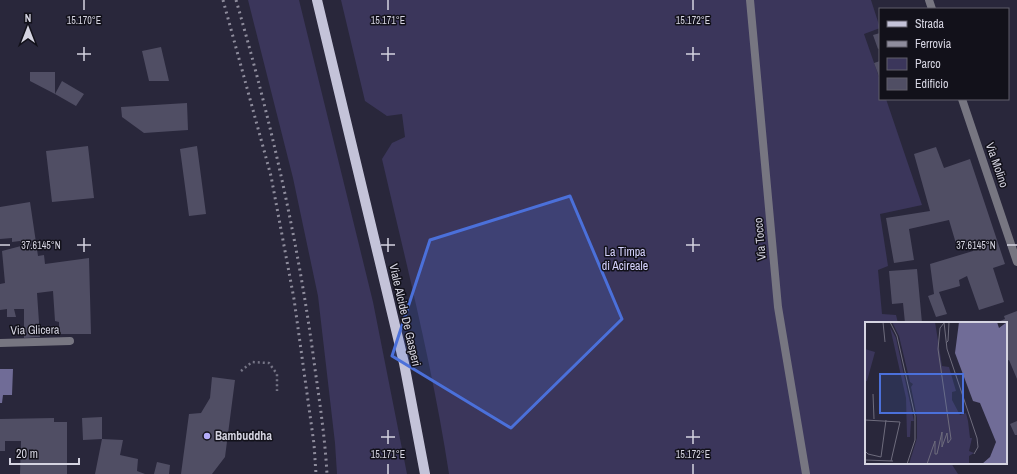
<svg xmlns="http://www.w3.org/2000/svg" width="1017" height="474" font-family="'Archivo Narrow',sans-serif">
<rect width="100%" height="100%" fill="#29273b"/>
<path fill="#3b365b" d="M248,0H299L373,302L407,474H337L335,443L318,296L293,178Z
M341,0H871L880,28L864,34L880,80V99H886L922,205L880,214L888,266L878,270L882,314L896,315L898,323H866V463H951L958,474H449C433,368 406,263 382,159L392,143L405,137L402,114L387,116L365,101Z"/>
<path fill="#706c97" d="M0,369H13L12,395H3L2,403H0Z"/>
<path fill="#504e64" d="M880,33V48L878,49L873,35Z
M161,47L169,81H149L142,51Z
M880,61V79L874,63Z
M30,72H55V94L30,81Z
M62,81L84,94L76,106L55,94Z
M187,103L188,130L144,133L122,117L121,107Z
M88,146L94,198L52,202L46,151Z
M197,146L206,214L189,216L180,149Z
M936,147L944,168L970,159L1005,264L993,268L1004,302L979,310L967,276L959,280L960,286L939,292L947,314L936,317L928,296L934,294L930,264L973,251L970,243L957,247L949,220L909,229L914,260L894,263L886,218L930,211L914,154Z
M30,202L38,256L44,255L45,264L89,258L91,334H59V322L55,321L53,291L37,293L40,337L24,338V309H14L16,317H7V309L0,310V284L5,283L2,251L21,246L20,241L12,242V238L0,239V207Z
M917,269L922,323H905L903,303L892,304L889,271Z
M1017,311V379L1009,360L1006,361V323H995L1005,319L1004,316Z
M212,377L235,380L225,457L212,474H181L189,414L201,413L210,398Z
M102,417V439L123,440L120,455L138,459L137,471L145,474H95L102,439L83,440L82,418Z
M54,418V422H67V474H20L21,441H5V451H0V419Z
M1017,421V435H1015L1010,424Z
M157,462L170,465L169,474H154Z"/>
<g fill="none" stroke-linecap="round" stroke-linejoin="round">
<path stroke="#767586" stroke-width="2.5" stroke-dasharray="2 3" stroke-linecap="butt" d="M241,371L252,362L269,363L277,374V391"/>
<path stroke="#777681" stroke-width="8" d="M750,0L778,307L806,474"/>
<path stroke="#777681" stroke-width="8" d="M929,0L932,9
M962,99L1017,262
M0,343L70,341"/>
<path stroke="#c4c3d9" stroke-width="10" d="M317,0L404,363L425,474"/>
<path stroke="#8f8d9d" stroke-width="3" stroke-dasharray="2 4" stroke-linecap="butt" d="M223,0L271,176L294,299L314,444L316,474
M236,0C271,121 299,244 315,369C320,404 325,439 327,474"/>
</g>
<path fill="#4b70da" fill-opacity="0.2" stroke="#4b70da" stroke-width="3" stroke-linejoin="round" d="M570,196L622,319L511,428L392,356L430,240Z"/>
<path fill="none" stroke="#d5d4e1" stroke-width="1.5" d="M84,0V10M388,0V10M693,0V10M84,47V61M388,47V61M693,47V61M77,54H91M381,54H395M686,54H700M84,238V252M388,238V252M693,238V252M0,245H10M77,245H91M381,245H395M686,245H700M1007,245H1017M388,430V444M693,430V444M381,437H395M686,437H700M388,464V474M693,464V474"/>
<circle fill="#b4acf9" stroke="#12111a" stroke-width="1.5" cx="207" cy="436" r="4"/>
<g text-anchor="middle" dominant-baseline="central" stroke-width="3" stroke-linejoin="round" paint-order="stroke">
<g font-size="12" fill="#d5d4e1" stroke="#12111a">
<text transform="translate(997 165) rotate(71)">Via Molino</text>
<text transform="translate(760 239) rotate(-95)">Via Tocco</text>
<text transform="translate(405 315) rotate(77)">Viale Alcide De Gasperi</text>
<text transform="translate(35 330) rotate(-1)">Via Glicera</text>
</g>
<g font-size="12" fill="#d6d3fe" stroke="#12111a">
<text x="625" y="252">La Timpa<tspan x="625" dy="14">di Acireale</tspan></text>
</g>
<g font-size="12" font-weight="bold" fill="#d5d4e1" stroke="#12111a" text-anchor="start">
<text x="215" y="436">Bambuddha</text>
</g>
</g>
<g transform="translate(865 322)">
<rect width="142" height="142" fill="#29273b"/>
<path d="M27,0H70L77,44L84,45L91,69L87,70V78L95,93L101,91L103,99L105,116H107L104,129L109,131L104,134V142H44L52,116V96L46,65L48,62L45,60L34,14ZM25,5L31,16L49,99H46L45,115H42L41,76ZM0,27L10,30L2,59H0Z" fill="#3b365b"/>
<path d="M94,0H132L134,6L142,0V142H117L125,135L131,120L115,81L108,79L90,31Z" fill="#706c97"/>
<path fill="none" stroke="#6e6c7d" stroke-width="1" d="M18,0L20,20M25,0L32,14L50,94V118L42,142M79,0L82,27L112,116L113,125L109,132M81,21L83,19L84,0M8,72L9,97M0,98L35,100L26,139M0,129L3,132L16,135M16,135L21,98M0,138L28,139M62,142L70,119V132H72L77,110V125L82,111L83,121L86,117L73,27L75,6L79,1"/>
<path fill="#4b70da" fill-opacity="0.15" stroke="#4b70da" stroke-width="2" d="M15,52H98V91H15Z"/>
<rect width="142" height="142" fill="none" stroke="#d5d4e1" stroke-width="2"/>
</g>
<g font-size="10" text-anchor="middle" fill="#d5d4e1" stroke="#12111a" stroke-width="3" stroke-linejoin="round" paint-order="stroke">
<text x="84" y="24">15.170°E</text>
<text x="388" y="24">15.171°E</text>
<text x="693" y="24">15.172°E</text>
<text x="41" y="249">37.6145°N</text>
<text x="976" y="249">37.6145°N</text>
<text x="388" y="458">15.171°E</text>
<text x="693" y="458">15.172°E</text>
</g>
<rect x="879" y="8" width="130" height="92" fill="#12111a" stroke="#605f6a"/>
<rect x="887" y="21" width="20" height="6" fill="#c4c3d9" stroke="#605f6a"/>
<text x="915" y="28" font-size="12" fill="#d5d4e1">Strada</text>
<rect x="887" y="41" width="20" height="6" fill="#8f8d9d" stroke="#605f6a"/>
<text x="915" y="48" font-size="12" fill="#d5d4e1">Ferrovia</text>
<rect x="887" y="58" width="20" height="12" fill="#3b365b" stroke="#605f6a"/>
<text x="915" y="68" font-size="12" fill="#d5d4e1">Parco</text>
<rect x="887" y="78" width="20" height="12" fill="#504e64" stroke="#605f6a"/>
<text x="915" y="88" font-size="12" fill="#d5d4e1">Edificio</text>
<g transform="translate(28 28)" stroke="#12111a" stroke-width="3" paint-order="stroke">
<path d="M0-3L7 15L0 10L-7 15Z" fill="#d5d4e1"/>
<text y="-6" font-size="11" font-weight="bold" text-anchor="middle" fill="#d5d4e1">N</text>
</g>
<path d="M10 458v6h69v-6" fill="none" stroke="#d5d4e1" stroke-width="2"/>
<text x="16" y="458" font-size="12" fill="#d5d4e1" stroke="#12111a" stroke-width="3" paint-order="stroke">20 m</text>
</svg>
